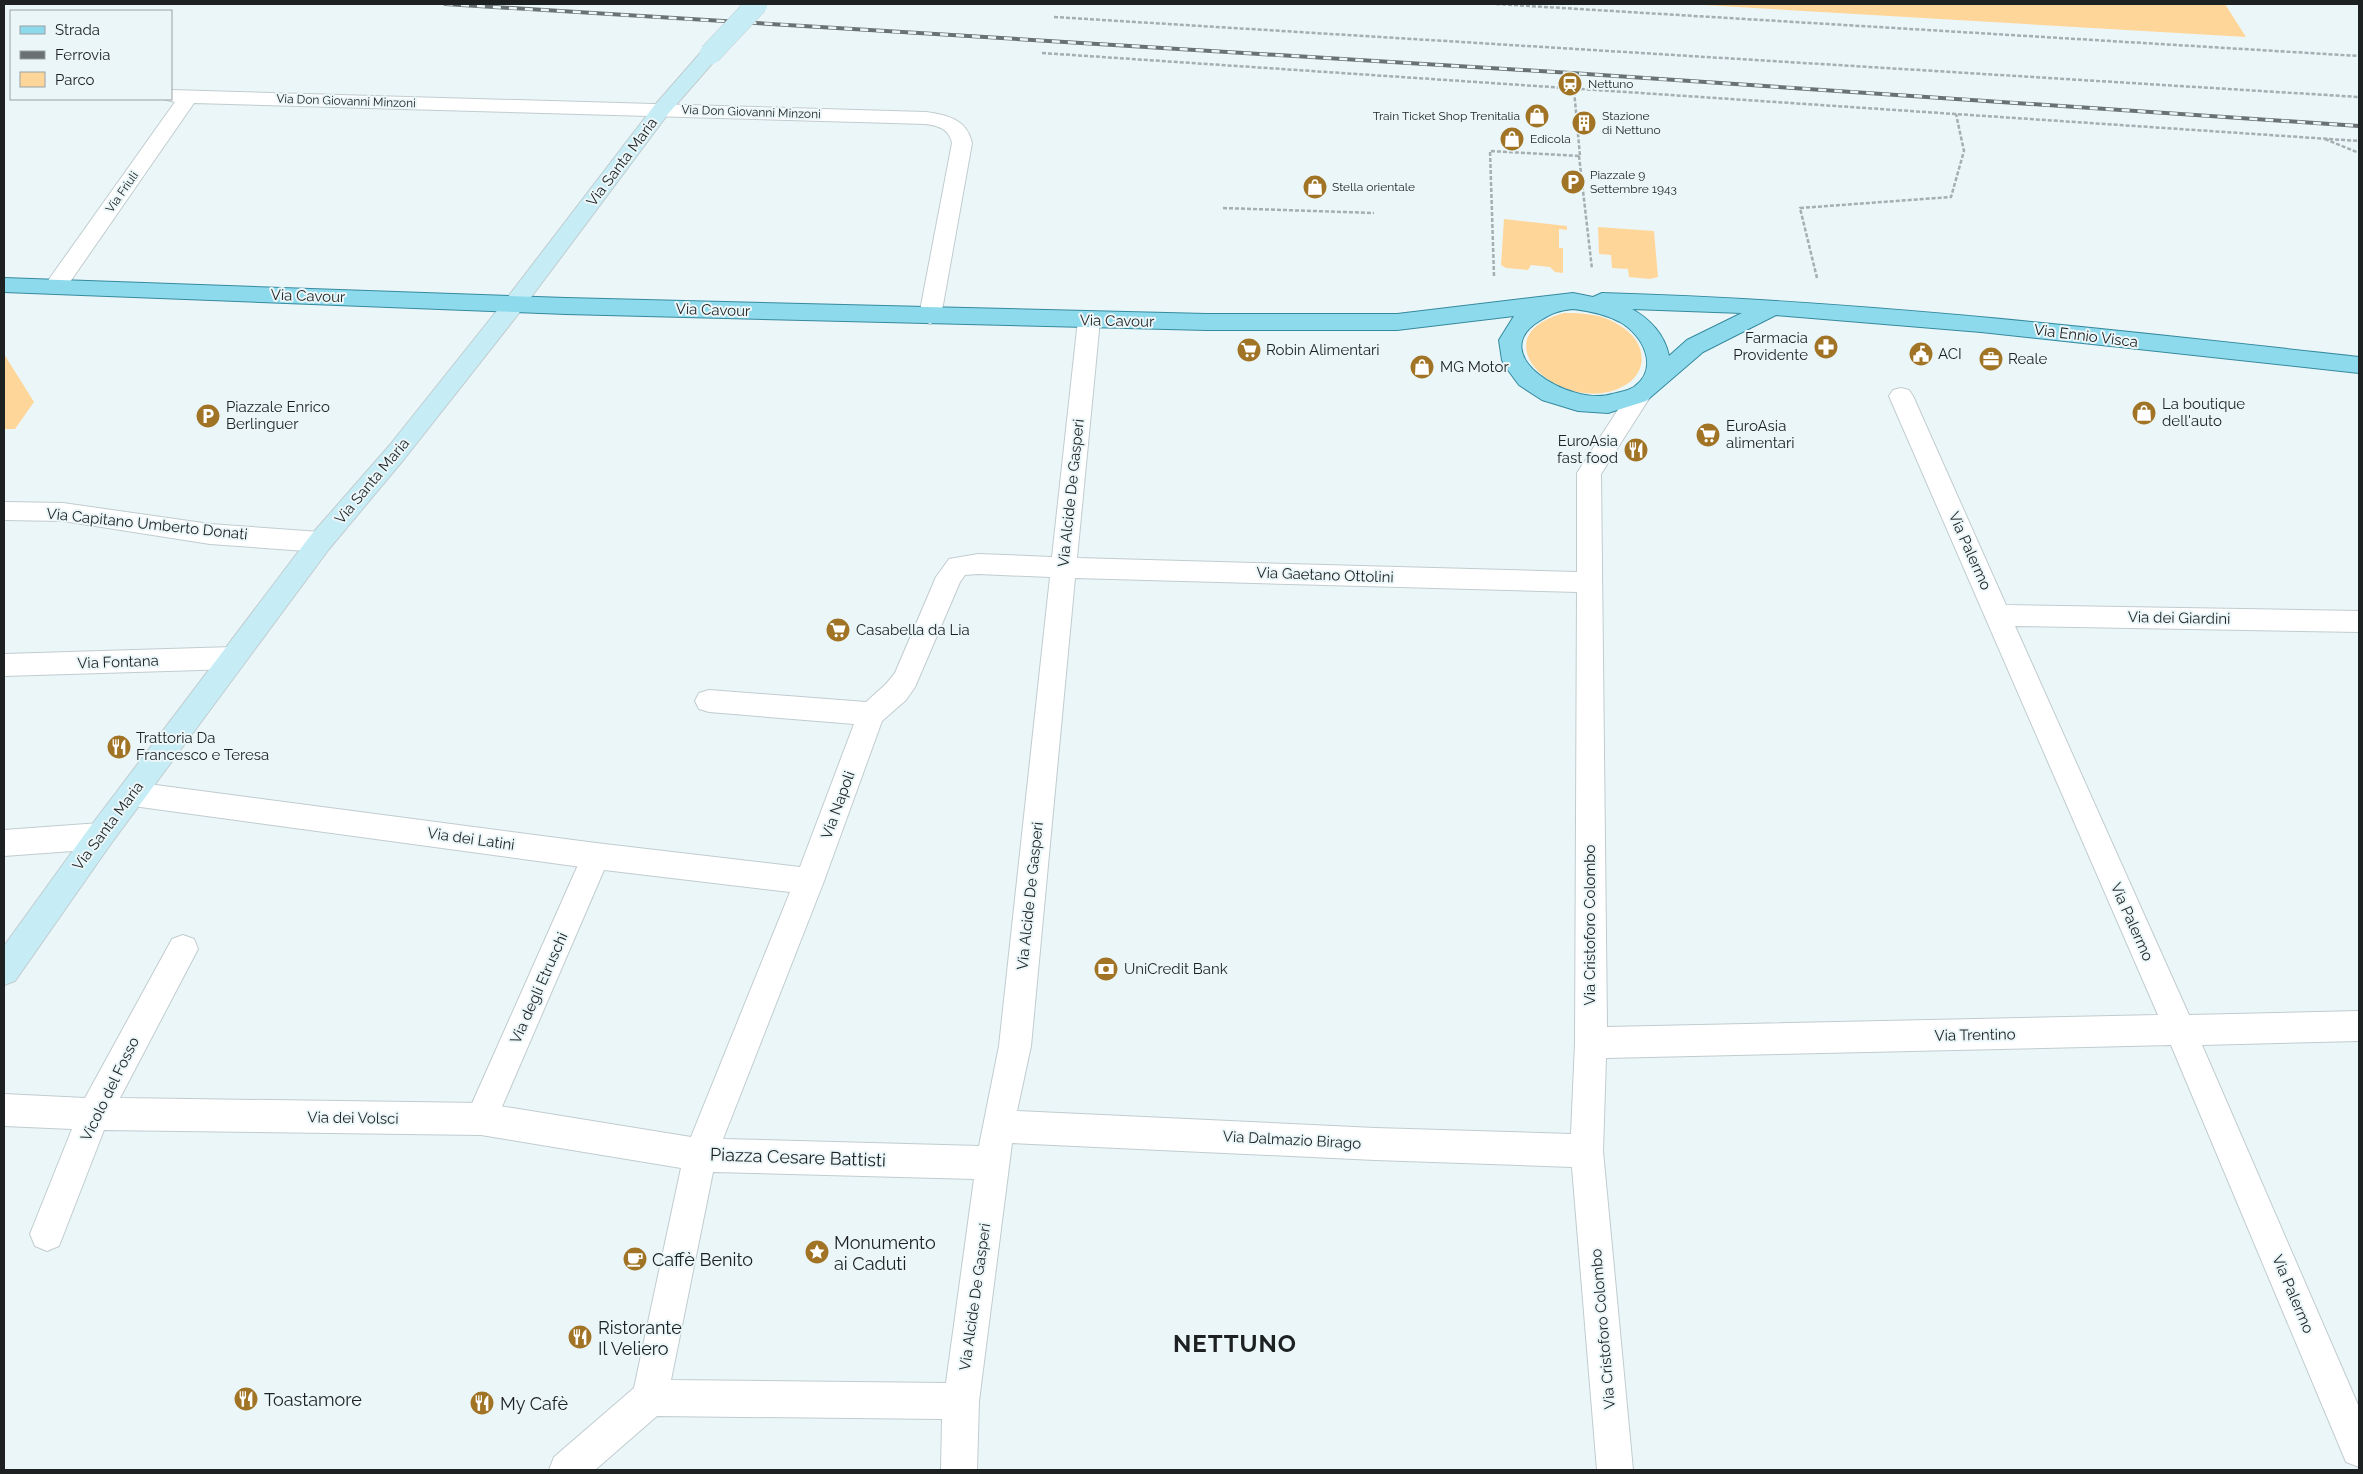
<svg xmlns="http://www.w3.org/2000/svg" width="2363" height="1474" font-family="Raleway,sans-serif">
<rect width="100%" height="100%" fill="#ebf6f9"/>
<path fill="#ffd69a" d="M1686,4H2225L2246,37Z
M1504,219L1567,226V230L1559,229V248H1563V273L1555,272L1550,267L1531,265L1528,270L1506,268L1501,265Z
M1598,227L1654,231L1658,277L1650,279L1629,277L1628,269L1612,268L1611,255L1599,254Z
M1564,313C1584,313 1602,314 1619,325C1650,343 1650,378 1615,390C1557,411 1478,337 1564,313Z
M4,354L34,402L15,429H4Z"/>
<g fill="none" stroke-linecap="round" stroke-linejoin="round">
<defs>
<path id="pedestrian" d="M4,502L63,503L210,524L320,532L329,535L333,542L329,549L320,552L210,544L63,521L4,520Z
M100,823L110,827L114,836L110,845L100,849L4,856V830Z
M596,843L606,847L610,856L492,1130L481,1135L470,1130L465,1119L470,1108L586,847Z"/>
<path id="minor" d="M171,90L926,112C947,115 967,119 972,143L941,316L938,321L930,324L922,321L919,316L952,143C949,129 939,126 926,124L194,103L63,292L55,294L47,292L44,287L47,282L175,102L163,99H171Z
M1089,312L1097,315L1100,320L1077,558L1577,572V473L1632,388L1640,386L1648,388L1652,394L1601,474L1607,1027L2158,1015L1889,396L1893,390L1901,388L1909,390L1913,396L2006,605L2359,611V632L2015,626L2189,1015L2359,1011V1041L2202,1045L2359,1407V1467L2346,1462L2171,1045L1606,1058L1603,1151L1633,1470H1597L1572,1167L1375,1160L1012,1143L979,1401L977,1470H941L942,1419L657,1416L595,1470H549L554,1457L634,1388L681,1168L481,1135L104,1130L59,1246L47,1251L35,1246L30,1234L72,1129L4,1126V1094L85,1098L172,939L183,935L194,939L198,949L120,1098L481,1103L691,1137L790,892L596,869L133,806L123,803L119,794L123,785L133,782L596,843L800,867L854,724L709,712L699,709L695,701L699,693L709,690L866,702L886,684L895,673L936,577L949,559L978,554L1052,557L1078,320L1081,315ZM978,574L1050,577L999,1046L979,1146L723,1139L824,881L882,721L906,700L915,687L960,582L965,575ZM1075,578L1577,592L1575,1043L1571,1134L1375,1128L1017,1111L1031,1046ZM713,1172L974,1179L946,1383L671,1380Z
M233,647L242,650L246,658L242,666L233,669L4,676V654Z"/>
<path id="secondary" d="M710,48L717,50L719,54L717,58L668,114L523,308L405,458L329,549L110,845L15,981L4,985V946L90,827L311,535L389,446L507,298L654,106L703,50Z"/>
<path id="primary" d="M4,278L566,298L1207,314H1397L1573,293L1593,297L1602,293C1856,300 2107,329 2359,357V373L1981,332L1776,315L1703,352L1646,401L1608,413L1578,411L1542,400L1519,385L1505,366L1502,360L1499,340L1514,316L1397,330H1207L566,314L4,292ZM1573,309C1590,311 1605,314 1620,322C1643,335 1660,368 1634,387C1628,391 1619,392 1612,394C1571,407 1482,354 1541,320C1552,313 1560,310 1573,309ZM1632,309L1742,313L1687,340L1669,356C1665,335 1650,319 1632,309Z"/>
</defs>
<use href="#pedestrian" stroke="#c1cccf" stroke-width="2"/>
<use href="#minor" stroke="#c1cccf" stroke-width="2"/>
<use href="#secondary" stroke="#c1cccf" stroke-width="2"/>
<use href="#primary" stroke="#358a9e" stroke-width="2"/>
<path stroke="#a5aeb0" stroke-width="2.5" stroke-dasharray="4 2" stroke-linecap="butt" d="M1496,4L2359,56
M1054,17L2359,97
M1042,53L2359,141
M2325,139L2359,153
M1579,156L1592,269
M1223,208L1374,213
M1494,276L1490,151L1580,156L1574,90
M1817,278L1800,208L1951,197L1964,151L1956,114"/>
<use href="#pedestrian" fill="#fff" fill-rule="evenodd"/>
<use href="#minor" fill="#fff" fill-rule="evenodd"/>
<use href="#secondary" fill="#c6edf6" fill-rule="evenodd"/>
<use href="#primary" fill="#8edaed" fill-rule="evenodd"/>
<defs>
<path id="rail" d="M445,4L1571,73L2359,126"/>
</defs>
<use href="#rail" stroke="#6a7172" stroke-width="4"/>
<use href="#rail" stroke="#ebf6f9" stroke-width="2.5" stroke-dasharray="8" stroke-linecap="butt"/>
<defs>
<path id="secondary-bridge" d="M710,54L757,4"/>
</defs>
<use href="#secondary-bridge" stroke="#c1cccf" stroke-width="22" stroke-linecap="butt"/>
<use href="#secondary-bridge" stroke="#c6edf6" stroke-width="21"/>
</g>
<defs>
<symbol id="station-disc" viewBox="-11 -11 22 22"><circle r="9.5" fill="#a17425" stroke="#ebf6f9"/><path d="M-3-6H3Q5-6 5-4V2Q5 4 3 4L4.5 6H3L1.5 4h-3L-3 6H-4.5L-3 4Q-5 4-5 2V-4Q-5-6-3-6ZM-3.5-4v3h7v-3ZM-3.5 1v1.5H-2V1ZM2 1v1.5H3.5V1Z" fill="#fff"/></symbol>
<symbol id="shop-disc" viewBox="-11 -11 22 22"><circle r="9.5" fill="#a17425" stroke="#ebf6f9"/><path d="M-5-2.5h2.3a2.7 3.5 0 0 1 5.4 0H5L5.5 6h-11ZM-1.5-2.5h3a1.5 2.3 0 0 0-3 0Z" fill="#fff"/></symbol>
<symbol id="building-disc" viewBox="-11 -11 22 22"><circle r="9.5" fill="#a17425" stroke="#ebf6f9"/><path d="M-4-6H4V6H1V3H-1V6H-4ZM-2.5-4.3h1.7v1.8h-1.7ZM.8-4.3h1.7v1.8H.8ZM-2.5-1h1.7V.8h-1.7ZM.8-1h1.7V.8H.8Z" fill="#fff"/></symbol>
<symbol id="parking-disc" viewBox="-11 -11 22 22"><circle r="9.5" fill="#a17425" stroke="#ebf6f9"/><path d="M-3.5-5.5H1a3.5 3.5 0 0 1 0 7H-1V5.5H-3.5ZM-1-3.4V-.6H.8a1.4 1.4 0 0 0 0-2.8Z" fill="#fff"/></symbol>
<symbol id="pharmacy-disc" viewBox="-11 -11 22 22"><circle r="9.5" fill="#a17425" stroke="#ebf6f9"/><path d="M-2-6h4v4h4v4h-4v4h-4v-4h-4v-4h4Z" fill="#fff"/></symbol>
<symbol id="supermarket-disc" viewBox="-11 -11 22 22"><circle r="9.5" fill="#a17425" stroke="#ebf6f9"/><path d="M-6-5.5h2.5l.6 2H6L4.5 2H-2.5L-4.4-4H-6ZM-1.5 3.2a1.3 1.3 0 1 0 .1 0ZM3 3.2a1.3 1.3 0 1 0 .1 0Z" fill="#fff"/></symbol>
<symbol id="civic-disc" viewBox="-11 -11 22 22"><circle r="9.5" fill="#a17425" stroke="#ebf6f9"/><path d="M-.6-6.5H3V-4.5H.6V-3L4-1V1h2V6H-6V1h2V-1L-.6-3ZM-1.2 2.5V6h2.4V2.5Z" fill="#fff"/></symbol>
<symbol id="office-disc" viewBox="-11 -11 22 22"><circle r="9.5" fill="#a17425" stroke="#ebf6f9"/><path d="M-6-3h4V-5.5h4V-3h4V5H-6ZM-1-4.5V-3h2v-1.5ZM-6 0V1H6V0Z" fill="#fff"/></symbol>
<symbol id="restaurant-disc" viewBox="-11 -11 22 22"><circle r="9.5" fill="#a17425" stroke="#ebf6f9"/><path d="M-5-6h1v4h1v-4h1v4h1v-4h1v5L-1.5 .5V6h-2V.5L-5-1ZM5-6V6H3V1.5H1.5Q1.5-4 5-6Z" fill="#fff"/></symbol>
<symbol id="bank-disc" viewBox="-11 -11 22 22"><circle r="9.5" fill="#a17425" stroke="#ebf6f9"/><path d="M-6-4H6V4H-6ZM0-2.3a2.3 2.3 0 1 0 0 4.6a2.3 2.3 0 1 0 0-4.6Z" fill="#fff"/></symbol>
<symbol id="sight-disc" viewBox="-11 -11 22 22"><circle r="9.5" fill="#a17425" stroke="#ebf6f9"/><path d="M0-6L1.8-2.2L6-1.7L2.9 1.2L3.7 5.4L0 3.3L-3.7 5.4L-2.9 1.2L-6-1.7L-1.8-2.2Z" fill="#fff"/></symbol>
<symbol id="cafe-disc" viewBox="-11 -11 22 22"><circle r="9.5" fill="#a17425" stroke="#ebf6f9"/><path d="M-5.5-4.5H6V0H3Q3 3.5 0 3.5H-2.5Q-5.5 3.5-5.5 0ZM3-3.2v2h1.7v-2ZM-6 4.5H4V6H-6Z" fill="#fff"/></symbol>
</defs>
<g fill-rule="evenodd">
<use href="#station-disc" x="1556" y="70" width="28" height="28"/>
<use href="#shop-disc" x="1523" y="102" width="28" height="28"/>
<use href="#building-disc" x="1570" y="109" width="28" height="28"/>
<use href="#shop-disc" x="1498" y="125" width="28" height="28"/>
<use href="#parking-disc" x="1559" y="168" width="28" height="28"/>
<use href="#shop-disc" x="1301" y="173" width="28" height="28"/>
<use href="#pharmacy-disc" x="1812" y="333" width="28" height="28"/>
<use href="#supermarket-disc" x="1235" y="336" width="28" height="28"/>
<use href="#civic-disc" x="1907" y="340" width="28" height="28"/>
<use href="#office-disc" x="1977" y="345" width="28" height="28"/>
<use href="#shop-disc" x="1408" y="353" width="28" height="28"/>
<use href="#shop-disc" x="2130" y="399" width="28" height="28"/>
<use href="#parking-disc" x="194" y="402" width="28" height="28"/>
<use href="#supermarket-disc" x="1694" y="421" width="28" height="28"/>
<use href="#restaurant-disc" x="1622" y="436" width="28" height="28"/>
<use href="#supermarket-disc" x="824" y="616" width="28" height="28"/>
<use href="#restaurant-disc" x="105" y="733" width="28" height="28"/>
<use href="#bank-disc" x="1092" y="955" width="28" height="28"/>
<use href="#sight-disc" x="803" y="1238" width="28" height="28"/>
<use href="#cafe-disc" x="621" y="1245" width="28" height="28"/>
<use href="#restaurant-disc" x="566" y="1323" width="28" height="28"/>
<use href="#restaurant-disc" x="232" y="1385" width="28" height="28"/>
<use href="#restaurant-disc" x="468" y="1389" width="28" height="28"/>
</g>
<g text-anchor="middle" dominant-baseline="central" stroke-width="4" stroke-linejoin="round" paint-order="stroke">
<g font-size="12" fill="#1d2122" stroke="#ebf6f9" text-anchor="start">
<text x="1588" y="84">Nettuno</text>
<text x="1520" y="116" text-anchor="end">Train Ticket Shop Trenitalia</text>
<text x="1602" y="116">Stazione<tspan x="1602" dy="14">di Nettuno</tspan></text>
<text x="1530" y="139">Edicola</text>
<text x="1590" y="175">Piazzale 9<tspan x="1590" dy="14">Settembre 1943</tspan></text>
<text x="1332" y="187">Stella orientale</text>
</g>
<g font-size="12" fill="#1d2122" stroke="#ebf6f9">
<text transform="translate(346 101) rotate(2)">Via Don Giovanni Minzoni</text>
<text transform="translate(751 112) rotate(2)">Via Don Giovanni Minzoni</text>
<text transform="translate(122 192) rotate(-55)">Via Friuli</text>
</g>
<g font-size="15" fill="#1d2122" stroke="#ebf6f9">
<text transform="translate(622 162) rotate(-53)">Via Santa Maria</text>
<text transform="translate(308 296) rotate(2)">Via Cavour</text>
<text transform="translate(713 310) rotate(2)">Via Cavour</text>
<text transform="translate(1117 321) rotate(1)">Via Cavour</text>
<text transform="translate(2086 336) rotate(7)">Via Ennio Visca</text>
<text transform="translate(372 481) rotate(-50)">Via Santa Maria</text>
<text transform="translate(1071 493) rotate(-84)">Via Alcide De Gasperi</text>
<text transform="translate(147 524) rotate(6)">Via Capitano Umberto Donati</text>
<text transform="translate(1970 551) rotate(66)">Via Palermo</text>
<text transform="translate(1325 575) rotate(2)">Via Gaetano Ottolini</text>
<text transform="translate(2179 618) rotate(1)">Via dei Giardini</text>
<text transform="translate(118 662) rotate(-2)">Via Fontana</text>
<text transform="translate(838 805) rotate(-70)">Via Napoli</text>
<text transform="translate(108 826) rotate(-53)">Via Santa Maria</text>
<text transform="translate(471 839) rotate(8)">Via dei Latini</text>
<text transform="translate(1030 896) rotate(-84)">Via Alcide De Gasperi</text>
<text transform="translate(2132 922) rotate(66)">Via Palermo</text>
<text transform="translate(1590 925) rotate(-90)">Via Cristoforo Colombo</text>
<text transform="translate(539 988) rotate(-66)">Via degli Etruschi</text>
<text transform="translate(1975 1035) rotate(-1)">Via Trentino</text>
<text transform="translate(110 1089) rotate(-64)">Vicolo del Fosso</text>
<text transform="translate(353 1118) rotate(1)">Via dei Volsci</text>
<text transform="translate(1292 1140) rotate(3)">Via Dalmazio Birago</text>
<text transform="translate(2293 1294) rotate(67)">Via Palermo</text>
<text transform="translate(975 1297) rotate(-82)">Via Alcide De Gasperi</text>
<text transform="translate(1603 1329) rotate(-95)">Via Cristoforo Colombo</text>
</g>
<g font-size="15" fill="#1d2122" stroke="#ebf6f9" text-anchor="start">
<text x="1808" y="338" text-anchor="end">Farmacia<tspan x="1808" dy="17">Providente</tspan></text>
<text x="1266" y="350">Robin Alimentari</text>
<text x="1938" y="354">ACI</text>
<text x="2008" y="359">Reale</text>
<text x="1440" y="367">MG Motor</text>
<text x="2162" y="404">La boutique<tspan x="2162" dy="17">dell'auto</tspan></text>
<text x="226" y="407">Piazzale Enrico<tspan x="226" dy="17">Berlinguer</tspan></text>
<text x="1726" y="426">EuroAsia<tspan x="1726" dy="17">alimentari</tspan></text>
<text x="1618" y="441" text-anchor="end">EuroAsia<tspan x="1618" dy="17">fast food</tspan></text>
<text x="856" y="630">Casabella da Lia</text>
<text x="136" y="738">Trattoria Da<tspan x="136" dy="17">Francesco e Teresa</tspan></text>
<text x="1124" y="969">UniCredit Bank</text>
</g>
<g font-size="18" fill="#1d2122" stroke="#ebf6f9">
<text transform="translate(798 1157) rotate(2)">Piazza Cesare Battisti</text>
</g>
<g font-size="18" fill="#1d2122" stroke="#ebf6f9" text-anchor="start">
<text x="834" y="1242">Monumento<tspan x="834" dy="21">ai Caduti</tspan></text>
<text x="652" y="1259">Caffè Benito</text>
<text x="598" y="1327">Ristorante<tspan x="598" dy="21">Il Veliero</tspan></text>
<text x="264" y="1399">Toastamore</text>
<text x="500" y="1403">My Cafè</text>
</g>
<g font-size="24" font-weight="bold" letter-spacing="1" fill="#1d2122" stroke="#ebf6f9">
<text x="1235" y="1343">NETTUNO</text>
</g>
</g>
<rect width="2363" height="1474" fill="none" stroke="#1d2122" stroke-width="10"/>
<rect x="10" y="10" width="162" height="90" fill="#ebf6f9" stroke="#99a1a3"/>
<rect x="20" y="26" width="25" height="8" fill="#8edaed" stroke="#99a1a3"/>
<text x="55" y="35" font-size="15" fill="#1d2122">Strada</text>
<rect x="20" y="51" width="25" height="8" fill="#6a7172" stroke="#99a1a3"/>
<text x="55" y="60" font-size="15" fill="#1d2122">Ferrovia</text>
<rect x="20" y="72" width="25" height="15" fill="#ffd69a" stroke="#99a1a3"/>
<text x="55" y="85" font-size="15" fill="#1d2122">Parco</text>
</svg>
